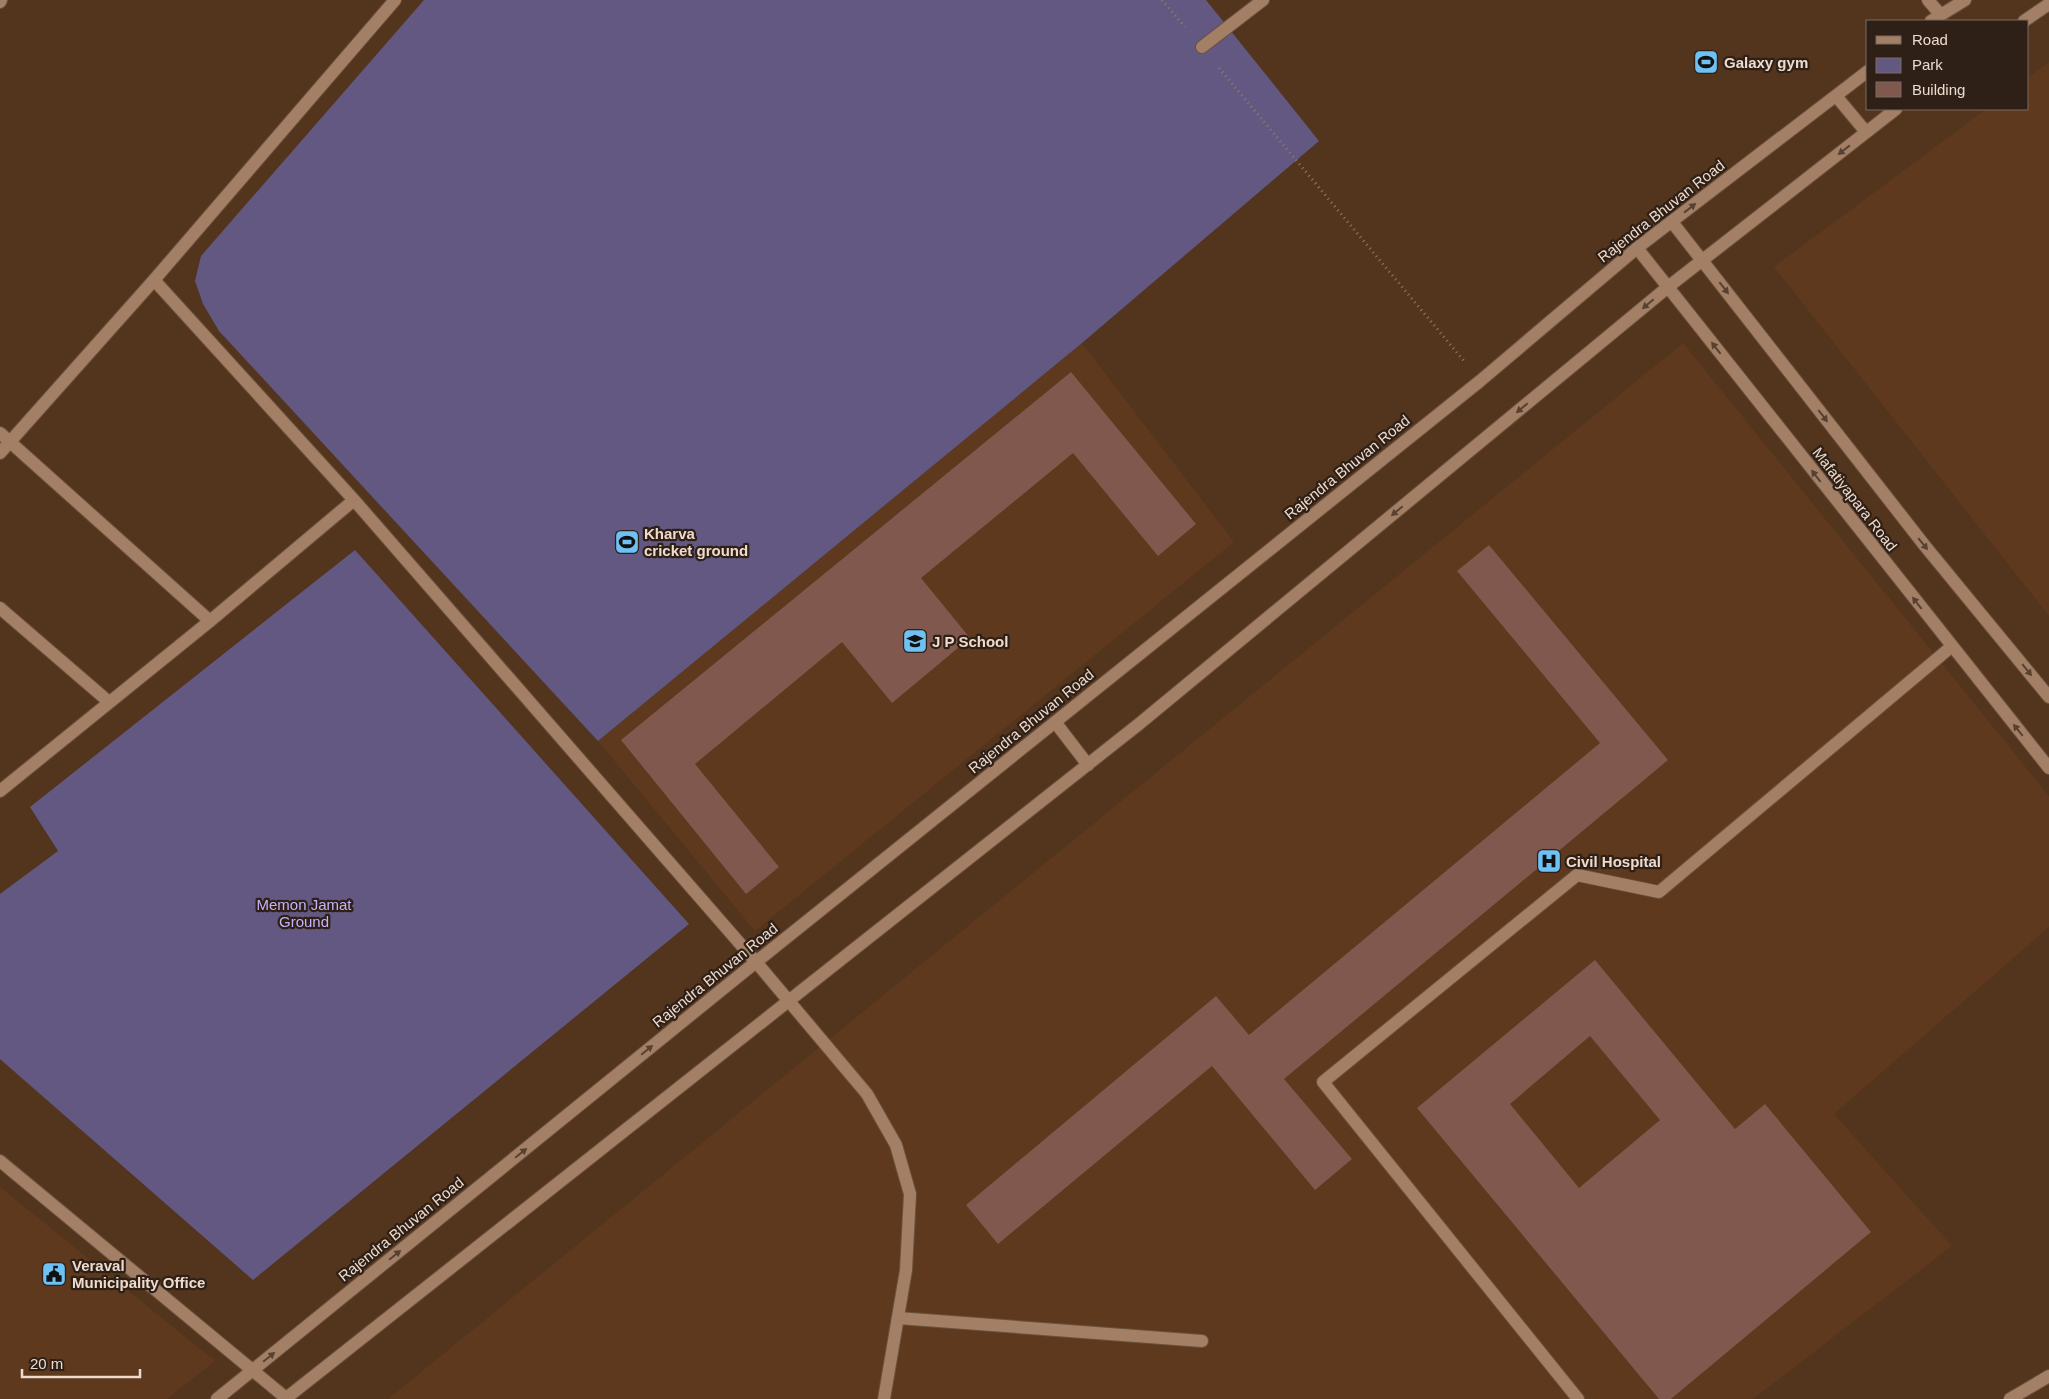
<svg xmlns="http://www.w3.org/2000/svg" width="2049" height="1399" font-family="Arial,sans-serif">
<rect width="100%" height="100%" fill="#53341d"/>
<path fill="#5e391d" d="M2049,62V616L1774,267L1986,109H2028V78Z
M1082,343L1234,542L755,931L598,741Z
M1683,343L2049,796V927L1834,1114L1952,1246L1753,1399H388Z
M0,1187L215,1361L167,1399H0Z"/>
<path fill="#635881" d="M424,0H1206L1319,141L1082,343L598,741L219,331L203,304L195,281L201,256Z
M355,550L689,924L253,1280L0,1059V894L58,851L30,807Z"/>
<path fill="#80584d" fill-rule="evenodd" d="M1071,372L1196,524L1158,556L1073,453L921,578L970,638L892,703L842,642L695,764L779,867L746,894L621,740Z
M1489,545L1668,760L1284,1079L1352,1159L1315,1190L1212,1066L998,1244L966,1205L1216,996L1249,1035L1600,743L1457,571Z
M1595,960L1735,1129L1765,1104L1871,1232L1671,1399H1659L1417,1108ZM1590,1036L1660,1120L1579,1188L1510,1104Z"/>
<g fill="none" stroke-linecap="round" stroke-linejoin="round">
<defs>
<path id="service" d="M1578,1399L1323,1082L1577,875L1659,892L1951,647"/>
<path id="minor" d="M395,0L154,280L354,500L756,962L867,1094L896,1145L910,1194L906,1270L884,1399
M1928,0L1940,14
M0,2L1,0
M1202,47L1263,0
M0,433L210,621
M0,453L154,280
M0,608L109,702
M0,791L210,621L354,500
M898,1318L1202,1341
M2010,1399L2049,1376"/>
<path id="tertiary" d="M1931,21L1965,0
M2024,21L2049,4
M1836,96L1866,132
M1672,222L1925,546L2049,697
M1637,248L2049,768
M1055,722L1088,765
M0,1161L286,1398
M217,1399L756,962L1480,381L1637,248L1868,71
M285,1399L1139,724L1668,287L1896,109"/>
</defs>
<use href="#service" stroke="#6b513d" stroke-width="14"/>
<use href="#minor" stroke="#6b513d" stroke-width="14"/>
<use href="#tertiary" stroke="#6b513d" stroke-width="14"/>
<path stroke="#937966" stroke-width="3" stroke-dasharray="1 4" stroke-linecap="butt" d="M1162,0L1185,27
M1219,68L1464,361"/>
<use href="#service" stroke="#a37f66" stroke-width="12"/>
<use href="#minor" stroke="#a37f66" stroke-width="12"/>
<use href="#tertiary" stroke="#a37f66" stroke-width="12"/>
</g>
<defs><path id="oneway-solid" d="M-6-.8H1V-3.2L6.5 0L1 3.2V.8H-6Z" transform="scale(1.25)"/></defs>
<g fill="#574132">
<use href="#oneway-solid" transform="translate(1844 150) rotate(142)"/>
<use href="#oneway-solid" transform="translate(1690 208) rotate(-38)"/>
<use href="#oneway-solid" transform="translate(1724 288) rotate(52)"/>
<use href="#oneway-solid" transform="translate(1648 304) rotate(140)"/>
<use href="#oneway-solid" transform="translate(1716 348) rotate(-128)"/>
<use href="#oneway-solid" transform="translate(1522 408) rotate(140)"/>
<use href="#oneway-solid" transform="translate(1823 416) rotate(52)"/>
<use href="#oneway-solid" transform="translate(1816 476) rotate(-128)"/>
<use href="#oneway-solid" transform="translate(1397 511) rotate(140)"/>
<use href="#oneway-solid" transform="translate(1923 544) rotate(51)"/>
<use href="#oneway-solid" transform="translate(1917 603) rotate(-128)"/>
<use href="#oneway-solid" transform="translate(2027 670) rotate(51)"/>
<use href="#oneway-solid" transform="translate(2018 730) rotate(-129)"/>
<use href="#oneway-solid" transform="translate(647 1050) rotate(-39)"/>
<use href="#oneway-solid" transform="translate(521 1153) rotate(-39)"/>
<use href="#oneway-solid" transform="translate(395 1255) rotate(-39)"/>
<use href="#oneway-solid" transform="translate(269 1357) rotate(-39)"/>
</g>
<defs>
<symbol id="stadium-square" viewBox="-11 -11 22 22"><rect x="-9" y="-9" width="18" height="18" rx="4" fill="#6ec2f3" stroke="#2e2016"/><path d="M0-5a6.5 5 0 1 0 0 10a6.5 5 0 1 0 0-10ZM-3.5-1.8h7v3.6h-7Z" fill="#111"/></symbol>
<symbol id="school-square" viewBox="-11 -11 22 22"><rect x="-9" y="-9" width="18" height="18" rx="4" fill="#6ec2f3" stroke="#2e2016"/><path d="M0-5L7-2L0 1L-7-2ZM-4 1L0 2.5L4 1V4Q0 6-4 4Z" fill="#111"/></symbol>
<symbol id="hospital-square" viewBox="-11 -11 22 22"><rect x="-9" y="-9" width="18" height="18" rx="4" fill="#6ec2f3" stroke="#2e2016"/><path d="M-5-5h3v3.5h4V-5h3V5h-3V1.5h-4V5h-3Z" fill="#111"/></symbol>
<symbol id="civic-square" viewBox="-11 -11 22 22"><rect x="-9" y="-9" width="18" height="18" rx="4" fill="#6ec2f3" stroke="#2e2016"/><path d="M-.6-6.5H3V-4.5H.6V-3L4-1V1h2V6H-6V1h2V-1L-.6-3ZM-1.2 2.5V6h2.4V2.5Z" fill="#111"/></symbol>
</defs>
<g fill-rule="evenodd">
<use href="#stadium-square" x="1692" y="48" width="28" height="28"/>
<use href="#stadium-square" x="613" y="528" width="28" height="28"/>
<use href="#school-square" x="901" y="627" width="28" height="28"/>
<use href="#hospital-square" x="1535" y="847" width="28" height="28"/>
<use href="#civic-square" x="40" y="1260" width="28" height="28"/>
</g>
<g text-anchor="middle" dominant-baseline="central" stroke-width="4.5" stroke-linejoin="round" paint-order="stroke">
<g font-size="15" font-weight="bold" fill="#efdbce" stroke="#2e2016" text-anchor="start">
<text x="1724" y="62">Galaxy gym</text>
<text x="644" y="533">Kharva<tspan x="644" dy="17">cricket ground</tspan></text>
<text x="932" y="641">J P School</text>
<text x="1566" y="861">Civil Hospital</text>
<text x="72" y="1265">Veraval<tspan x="72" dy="17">Municipality Office</tspan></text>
</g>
<g font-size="15" fill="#efdbce" stroke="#2e2016">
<text transform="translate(1661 211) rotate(-38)">Rajendra Bhuvan Road</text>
<text transform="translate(1347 467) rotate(-39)">Rajendra Bhuvan Road</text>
<text transform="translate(1855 499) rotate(52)">Mafatiyapara Road</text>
<text transform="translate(1031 721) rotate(-39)">Rajendra Bhuvan Road</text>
<text transform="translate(715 975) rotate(-39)">Rajendra Bhuvan Road</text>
<text transform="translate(401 1229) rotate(-39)">Rajendra Bhuvan Road</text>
</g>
<g font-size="15" fill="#c5b2fc" stroke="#2e2016">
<text x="304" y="904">Memon Jamat<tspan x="304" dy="17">Ground</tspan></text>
</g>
</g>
<rect x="1866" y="20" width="162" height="90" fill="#2e2016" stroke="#7b6b60"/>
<rect x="1876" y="36" width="25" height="8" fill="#a37f66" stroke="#7b6b60"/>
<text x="1912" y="45" font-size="15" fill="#efdbce">Road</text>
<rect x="1876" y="58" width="25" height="15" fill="#635881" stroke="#7b6b60"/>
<text x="1912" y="70" font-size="15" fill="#efdbce">Park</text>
<rect x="1876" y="82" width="25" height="15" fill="#80584d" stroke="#7b6b60"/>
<text x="1912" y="95" font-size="15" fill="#efdbce">Building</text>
<path d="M22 1369v8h118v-8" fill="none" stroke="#efdbce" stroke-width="2.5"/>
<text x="30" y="1369" font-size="15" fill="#efdbce" stroke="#2e2016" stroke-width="4" paint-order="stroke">20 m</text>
</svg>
